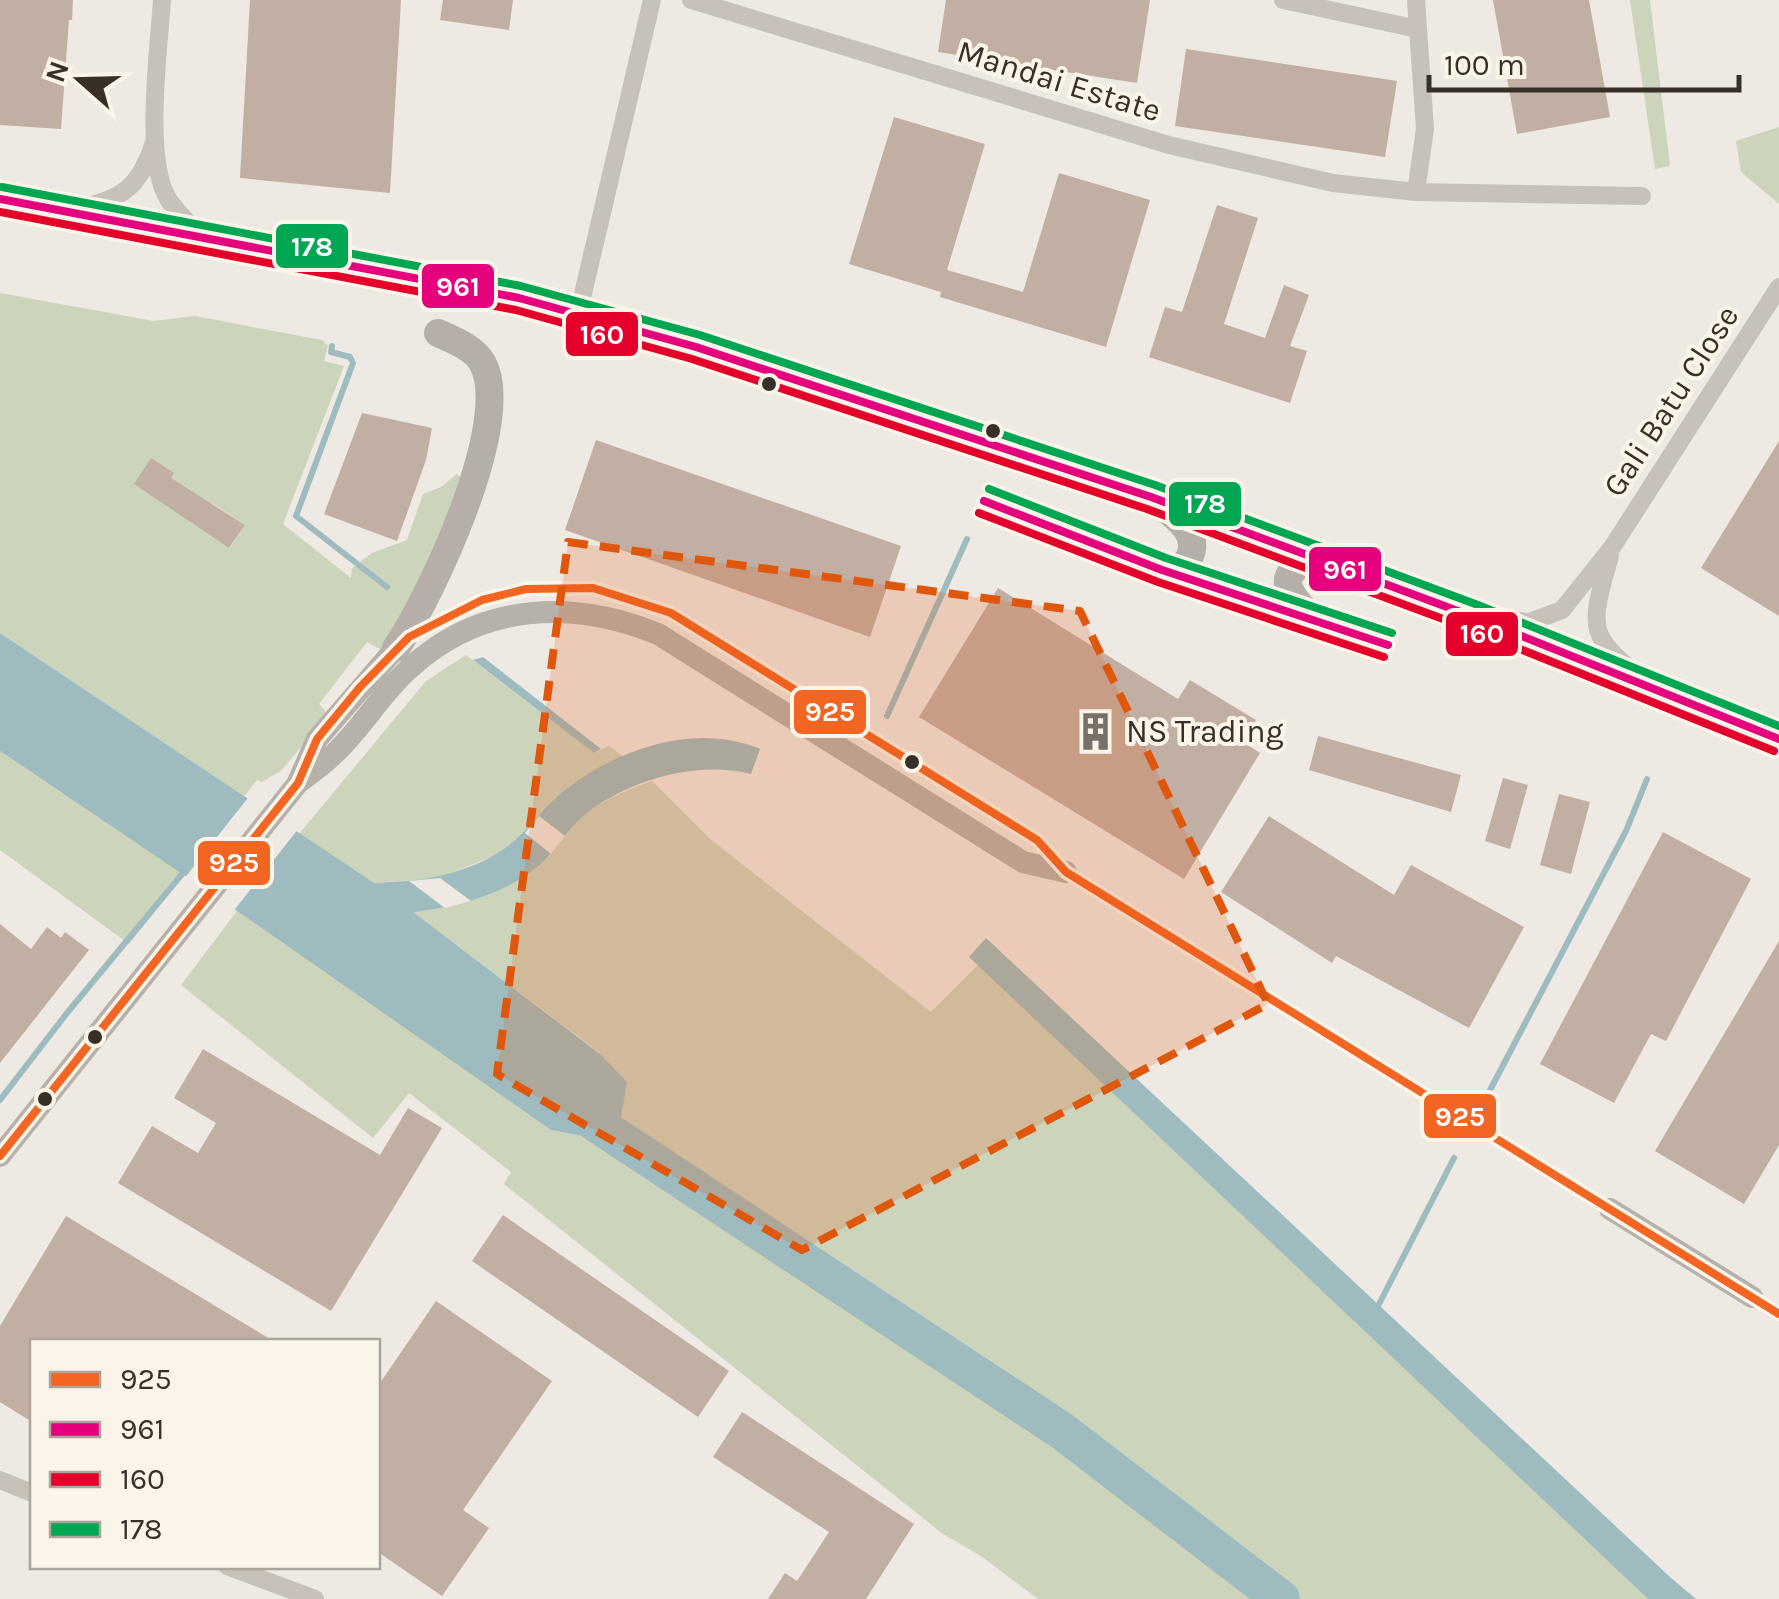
<svg xmlns="http://www.w3.org/2000/svg" width="1779" height="1599" font-family="Karla,sans-serif">
<rect width="100%" height="100%" fill="#eee9e2"/>
<path fill="#cdd4bc" fill-rule="evenodd" d="M1630,0H1650L1670,166L1655,169Z
M1779,127V204L1741,172L1736,141Z
M0,293L154,321L195,316L322,340L328,346L324,361L344,366L283,524L351,578L352,568L372,553L407,540L423,494L441,487L457,474L464,480L441,544L382,650L367,642L319,704L328,714L282,770L262,782L257,780L244,796L0,633ZM212,503L245,525L230,548L197,526Z
M466,655L594,753L609,746L624,757L574,783L556,797L525,833L497,854L440,878L374,883L299,834L426,681Z
M0,751L184,875L129,944L0,850Z
M652,781L710,839L931,1012L978,965L1648,1599H1038L981,1556L943,1534L504,1184L511,1172L409,1093L373,1138L181,985L237,911L551,1130L598,1139L633,1159L641,1149L619,1129L600,1053L411,911C455,908 500,896 536,868C552,855 562,837 577,822C598,802 625,790 652,781Z"/>
<path fill="#9ebcbf" d="M0,633L374,883C420,881 458,877 499,852C524,837 538,813 560,794C614,750 694,721 760,749L751,774C696,759 618,782 577,822C562,837 552,855 536,868C501,896 456,907 413,912L600,1054L627,1082L619,1129L641,1149L633,1159L598,1139L551,1130L237,911L0,751Z
M483,657L601,749L594,753L473,660Z
M986,938L1670,1577L1696,1599H1648L969,957Z"/>
<path fill="#eee9e2" d="M251,794L299,828L232,913L183,880Z
M539,816L565,836L551,854L525,833Z
M440,878L471,901L445,908L409,881Z"/>
<g fill="none" stroke-linecap="round" stroke-linejoin="round">
<path stroke="#9ebcbf" stroke-width="6" d="M332,346L331,352L350,357L353,363L296,516L387,587
M887,716L967,539
M1489,1092L1626,831L1647,779
M0,1100L67,1013L187,868
M1377,1308L1454,1158"/>
<path stroke="#9ebcbf" stroke-width="38" d="M597,1124L1062,1431L1281,1599"/>
</g>
<path fill="#c2afa3" d="M0,0H73L72,20H69L61,129L0,125Z
M250,0H401L390,193L240,178Z
M443,0H513L509,30L440,20Z
M946,0H1150L1137,83L938,52Z
M1493,0H1589L1610,117L1517,134Z
M1186,49L1397,81L1385,157L1175,126Z
M894,117L985,144L947,270L1023,292L1059,173L1150,200L1106,347L940,297L941,292L849,264Z
M1217,205L1258,218L1224,324L1265,338L1284,285L1309,295L1290,346L1307,351L1290,403L1149,357L1165,307L1182,312Z
M362,413L432,428L426,460L397,541L324,514Z
M596,440L901,546L870,637L565,530Z
M1779,441V616L1701,568Z
M151,458L174,473L171,478L245,525L229,548L134,484Z
M998,588L1178,699L1190,680L1256,720L1243,742L1260,753L1184,879L919,717Z
M1318,736L1461,775L1451,812L1309,770Z
M1503,778L1528,785L1510,849L1485,841Z
M1559,794L1590,802L1571,874L1540,865Z
M1269,816L1394,895L1411,865L1524,927L1469,1028L1336,956L1332,963L1221,892Z
M1663,832L1751,879L1666,1041L1651,1034L1614,1103L1540,1064Z
M0,924L31,949L47,927L61,938L65,932L89,950L0,1063Z
M1779,941V1145L1744,1204L1655,1151Z
M203,1049L380,1155L408,1108L442,1128L331,1311L118,1183L152,1126L198,1153L216,1123L174,1098Z
M503,1215L729,1371L698,1417L472,1261Z
M66,1216L275,1342H32V1422L0,1402V1326Z
M436,1301L552,1381L463,1510L489,1528L442,1596L378,1552V1386Z
M742,1412L914,1524L866,1599H768L785,1573L797,1581L829,1532L713,1457Z"/>
<g fill="none" stroke-linecap="round" stroke-linejoin="round">
<path stroke="#c7c1ba" stroke-width="18" d="M162,0C159,48 144,156 167,197C176,213 191,225 204,238
M691,0L1169,145L1333,183L1416,192L1642,196
M1283,0L1418,29
M1416,0L1425,129L1416,192
M73,211C120,197 138,193 154,142
M578,315L652,0
M1610,556C1587,636 1589,634 1651,687
M1474,617L1530,622L1562,610L1613,546L1779,287
M0,1480L32,1493
M227,1566L315,1599"/>
<path stroke="#b7b1ab" stroke-width="22" d="M299,780L317,739L396,648
M0,1156L298,783C310,774 323,765 334,754C362,728 382,692 411,667C482,603 572,599 658,634L1023,862L1066,872
M1610,1209L1752,1297"/>
<path stroke="#b6afa9" stroke-width="28" d="M1151,497C1168,512 1203,531 1189,558C1183,569 1173,568 1162,570
M1315,622C1290,595 1268,574 1317,558
M396,648C431,597 515,419 482,362C473,347 453,340 438,333"/>
<defs>
<path id="bus-1" d="M0,1156L298,783L317,739L360,687L409,637L482,600L526,589L593,588L671,613L1037,840L1066,872L1779,1314"/>
<path id="bus-2" d="M0,199L519,298L696,347L1151,497L1474,617L1779,739
M984,501L1162,570L1388,645"/>
<path id="bus-3" d="M0,212L516,310L692,359L1147,509L1470,629L1774,751
M979,513L1158,582L1384,657"/>
<path id="bus-4" d="M2,187L521,286L700,335L1155,485L1478,605L1779,726
M989,489L1166,558L1392,633"/>
</defs>
<use href="#bus-1" stroke="#faf4e9" stroke-width="15"/>
<use href="#bus-2" stroke="#faf4e9" stroke-width="15"/>
<use href="#bus-3" stroke="#faf4e9" stroke-width="15"/>
<use href="#bus-4" stroke="#faf4e9" stroke-width="15"/>
<use href="#bus-1" stroke="#f26522" stroke-width="8"/>
<use href="#bus-2" stroke="#e5007d" stroke-width="8"/>
<use href="#bus-3" stroke="#e4002b" stroke-width="8"/>
<use href="#bus-4" stroke="#00a651" stroke-width="8"/>
</g>
<path fill="#df570d" fill-opacity="0.2" stroke="#df570d" stroke-width="8" stroke-dasharray="20 12" stroke-linejoin="round" d="M568,542L1080,611L1268,1004L802,1250L497,1074Z"/>
<defs>
<symbol id="building-bare" viewBox="-9 -9 18 18"><path d="M-4-6H4V6H1V3H-1V6H-4ZM-2.5-4.3h1.7v1.8h-1.7ZM.8-4.3h1.7v1.8H.8ZM-2.5-1h1.7V.8h-1.7ZM.8-1h1.7V.8H.8Z" fill="#78706a" stroke="#faf4e9" stroke-width="2.5" paint-order="stroke"/></symbol>
</defs>
<g fill-rule="evenodd">
<use href="#building-bare" x="1068" y="704" width="55" height="55"/>
</g>
<g fill="#382f29" stroke="#faf4e9" stroke-width="4">
<circle cx="769" cy="384" r="9"/>
<circle cx="993" cy="431" r="9"/>
<circle cx="912" cy="762" r="9"/>
<circle cx="95" cy="1037" r="9"/>
<circle cx="45" cy="1099" r="9"/>
</g>
<g text-anchor="middle" dominant-baseline="central" stroke-width="8" stroke-linejoin="round" paint-order="stroke">
<g font-size="32" fill="#382f29" stroke="#faf4e9">
<text transform="translate(1059 81) rotate(17)">Mandai Estate</text>
<text transform="translate(1671 401) rotate(-57)">Gali Batu Close</text>
</g>
<g font-size="32" fill="#382f29" stroke="#faf4e9" text-anchor="start">
<text x="1126" y="731">NS Trading</text>
</g>
</g>
<g stroke="#faf4e9" stroke-width="4">
<rect x="274" y="222" width="76" height="48" rx="10" fill="#00a651"/>
<rect x="420" y="262" width="76" height="48" rx="10" fill="#e5007d"/>
<rect x="564" y="310" width="76" height="48" rx="10" fill="#e4002b"/>
<rect x="1167" y="480" width="76" height="48" rx="10" fill="#00a651"/>
<rect x="1307" y="545" width="76" height="48" rx="10" fill="#e5007d"/>
<rect x="1444" y="610" width="76" height="48" rx="10" fill="#e4002b"/>
<rect x="792" y="688" width="76" height="48" rx="10" fill="#f26522"/>
<rect x="196" y="839" width="76" height="48" rx="10" fill="#f26522"/>
<rect x="1422" y="1092" width="76" height="48" rx="10" fill="#f26522"/>
</g>
<g font-size="28" text-anchor="middle" font-weight="bold" fill="#fff">
<text x="312" y="256">178</text>
<text x="458" y="296">961</text>
<text x="602" y="344">160</text>
<text x="1205" y="513">178</text>
<text x="1345" y="579">961</text>
<text x="1482" y="643">160</text>
<text x="830" y="721">925</text>
<text x="234" y="872">925</text>
<text x="1460" y="1126">925</text>
</g>
<rect x="30" y="1339" width="350" height="230" fill="#faf4e9" stroke="#aca59c" stroke-width="2.5"/>
<rect x="50" y="1372" width="50" height="15" fill="#f26522" stroke="#aca59c" stroke-width="2.5"/>
<text x="120" y="1389" font-size="30" fill="#382f29">925</text>
<rect x="50" y="1422" width="50" height="15" fill="#e5007d" stroke="#aca59c" stroke-width="2.5"/>
<text x="120" y="1439" font-size="30" fill="#382f29">961</text>
<rect x="50" y="1472" width="50" height="15" fill="#e4002b" stroke="#aca59c" stroke-width="2.5"/>
<text x="120" y="1489" font-size="30" fill="#382f29">160</text>
<rect x="50" y="1522" width="50" height="15" fill="#00a651" stroke="#aca59c" stroke-width="2.5"/>
<text x="120" y="1539" font-size="30" fill="#382f29">178</text>
<g transform="translate(80 80) rotate(290)" stroke="#faf4e9" stroke-width="8" paint-order="stroke">
<path d="M0-8L18 38L0 25L-18 38Z" fill="#382f29"/>
<text y="-15" font-size="28" font-weight="bold" text-anchor="middle" fill="#382f29">N</text>
</g>
<path d="M1429 75v15h310v-15" fill="none" stroke="#382f29" stroke-width="5"/>
<text x="1444" y="75" font-size="30" fill="#382f29" stroke="#faf4e9" stroke-width="8" paint-order="stroke">100 m</text>
</svg>
